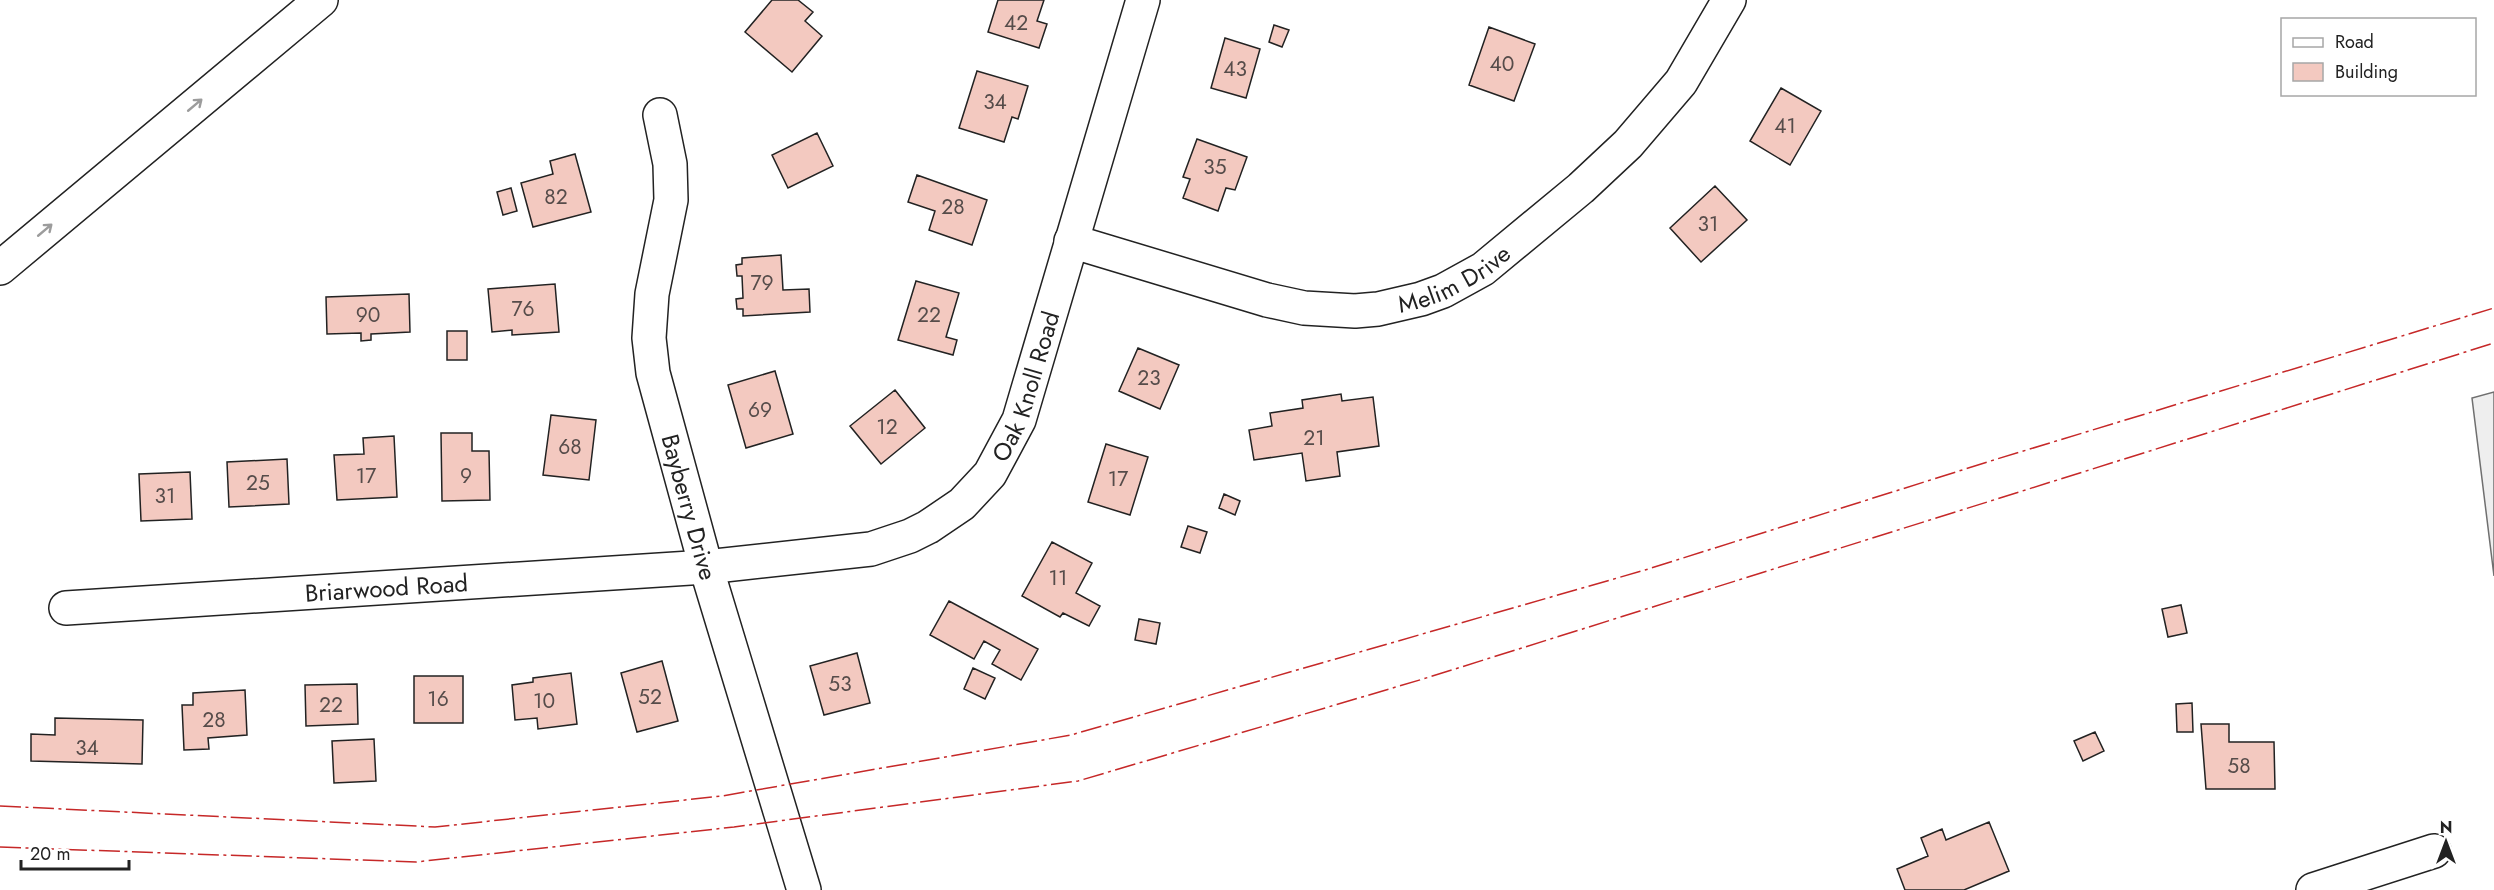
<svg xmlns="http://www.w3.org/2000/svg" width="2494" height="890" font-family="Jost,sans-serif">
<rect width="100%" height="100%" fill="#fff"/>
<path fill="#eee" stroke="#6f6f6f" stroke-width="1.5" d="M2494,392V576L2472,398Z"/>
<path fill="#f3c9c0" stroke="#222" stroke-width="1.5" d="M772,0H798L813,12L805,21L822,36L792,72L745,32Z
M998,0H1044L1037,21L1047,24L1039,48L988,32Z
M1274,25L1289,30L1282,47L1269,42Z
M1489,27L1535,44L1514,101L1469,85Z
M1225,38L1260,49L1246,98L1211,88Z
M977,71L1028,86L1018,119L1012,117L1004,142L959,128Z
M1781,88L1821,111L1790,165L1750,141Z
M817,133L833,166L788,188L772,155Z
M1197,139L1247,157L1235,190L1226,188L1218,211L1183,198L1190,179L1183,177Z
M575,154L591,212L533,227L521,183L553,174L550,161Z
M917,175L987,200L972,245L929,230L935,211L908,202Z
M1715,186L1747,220L1701,262L1670,228Z
M511,188L517,211L503,215L497,192Z
M781,255L783,290L809,289L810,312L743,316V309H737L736,299L743,298L742,276H737L736,265L742,264V258Z
M916,281L959,293L946,337L957,340L953,355L898,340Z
M555,284L559,332L512,335V330L492,332L488,289Z
M409,294L410,332L371,334V340L361,341V333L327,334L326,297Z
M447,331H467V360H447Z
M1138,348L1179,365L1160,409L1119,391Z
M775,371L793,434L746,448L728,385Z
M895,390L925,428L881,464L850,426Z
M1341,394L1342,401L1373,397L1379,446L1337,452L1340,476L1306,481L1302,453L1254,460L1249,430L1272,426L1270,413L1303,408L1302,400Z
M551,415L596,420L589,480L543,475Z
M441,433H472V451H489L490,500L442,501Z
M394,436L397,497L337,500L334,455L364,454L363,438Z
M1106,444L1148,457L1130,515L1088,502Z
M287,459L289,504L229,507L227,462Z
M190,472L192,519L141,521L139,474Z
M1224,494L1240,501L1235,515L1219,508Z
M1188,526L1207,532L1200,553L1181,547Z
M1052,542L1092,563L1076,593L1100,606L1089,626L1063,613L1060,617L1022,596Z
M949,601L1038,649L1021,680L992,664L1000,650L984,641L974,659L930,635Z
M2181,605L2187,633L2168,637L2162,609Z
M1139,619L1160,623L1156,644L1135,640Z
M857,653L870,703L824,715L810,666Z
M662,661L678,721L637,732L621,673Z
M973,668L995,678L985,699L964,689Z
M571,673L577,724L538,729L537,718L515,720L512,685L533,682V678Z
M414,676H463V723H414Z
M357,684L358,724L306,726L305,685Z
M245,690L247,735L208,738L209,749L184,750L182,705H193V693Z
M2192,703L2193,732H2177L2176,704Z
M55,718L143,720L142,764L31,761V734L55,735Z
M2201,724H2229V742H2274L2275,789H2206Z
M2095,732L2104,751L2083,761L2074,741Z
M374,739L376,781L334,783L332,741Z
M1989,822L2009,871L1964,890H1905L1897,869L1928,856L1921,838L1942,829L1946,840Z"/>
<g fill="none" stroke-linecap="round" stroke-linejoin="round">
<defs>
<g id="minor">
<path id="s1" d="M660,115L670,164L671,200L652,294L649,338L653,373L706,567L804,890"/>
<path id="s2" d="M1071,241L1267,300L1304,308L1355,311L1378,309L1421,299L1443,291L1483,269L1581,188L1628,144L1681,82L1729,0"/>
<path id="s3" d="M66,608L706,567L871,549L910,536L928,527L962,504L990,474L1019,420L1143,0"/>
<path d="M2313,890L2434,851"/>
</g>
<path id="highway" d="M0,268L321,0"/>
</defs>
<use href="#minor" stroke="#222" stroke-width="36"/>
<use href="#highway" stroke="#222" stroke-width="36"/>
<use href="#minor" stroke="#fff" stroke-width="33"/>
<use href="#highway" stroke="#fff" stroke-width="33"/>
<path stroke="#c62828" stroke-width="1.5" stroke-dasharray="21 4.5 3 4.5" stroke-linecap="butt" d="M0,806L435,827L722,796L1071,735L1645,570L1997,459L2494,308
M0,847L416,862L734,827L1078,781L1423,679L2494,343"/>
</g>
<defs><path id="oneway-shaft" d="M-6 0H5M1.5-3L5.5 0L1.5 3" fill="none" stroke-width="1.6" stroke-linecap="round" stroke-linejoin="round" transform="scale(1.5)"/></defs>
<g stroke="#9c9c9c">
<use href="#oneway-shaft" transform="translate(195 105) rotate(-40)"/>
<use href="#oneway-shaft" transform="translate(45 230) rotate(-40)"/>
</g>
<g text-anchor="middle" dominant-baseline="central" stroke-width="4.5" stroke-linejoin="round" paint-order="stroke">
<g font-size="21" fill="#564c4a">
<text x="1016" y="23">42</text>
<text x="1502" y="64">40</text>
<text x="1235" y="69">43</text>
<text x="995" y="102">34</text>
<text x="1785" y="126">41</text>
<text x="1215" y="167">35</text>
<text x="556" y="197">82</text>
<text x="953" y="207">28</text>
<text x="1708" y="224">31</text>
<text x="762" y="283">79</text>
<text x="523" y="309">76</text>
<text x="368" y="315">90</text>
<text x="929" y="315">22</text>
<text x="1149" y="378">23</text>
<text x="760" y="410">69</text>
<text x="887" y="427">12</text>
<text x="1314" y="438">21</text>
<text x="570" y="447">68</text>
<text x="366" y="476">17</text>
<text x="466" y="476">9</text>
<text x="1118" y="479">17</text>
<text x="258" y="483">25</text>
<text x="165" y="496">31</text>
<text x="1058" y="578">11</text>
<text x="840" y="684">53</text>
<text x="650" y="697">52</text>
<text x="438" y="699">16</text>
<text x="544" y="701">10</text>
<text x="331" y="705">22</text>
<text x="214" y="720">28</text>
<text x="87" y="748">34</text>
<text x="2239" y="766">58</text>
</g>
<g font-size="24" fill="#222" stroke="#fff">
<text stroke="none"><textPath href="#s2" startOffset="399">Melim Drive</textPath></text>
<text stroke="none"><textPath href="#s3" startOffset="1046">Oak Knoll Road</textPath></text>
<text stroke="none"><textPath href="#s1" startOffset="400">Bayberry Drive</textPath></text>
<text stroke="none"><textPath href="#s3" startOffset="321">Briarwood Road</textPath></text>
</g>
</g>
<rect x="2281" y="18" width="195" height="78" fill="#ffffff" stroke="#a7a7a7" stroke-width="1.5"/>
<rect x="2293" y="38" width="30" height="9" fill="#ffffff" stroke="#a7a7a7" stroke-width="1.5"/>
<text x="2335" y="48" font-size="18" fill="#222222">Road</text>
<rect x="2293" y="63" width="30" height="18" fill="#f3c9c0" stroke="#a7a7a7" stroke-width="1.5"/>
<text x="2335" y="78" font-size="18" fill="#222222">Building</text>
<g transform="translate(2446 842)" stroke="#ffffff" stroke-width="4.5" paint-order="stroke">
<path d="M0-4.5L10 22L0 15L-10 22Z" fill="#222222"/>
<text y="-9" font-size="16" font-weight="bold" text-anchor="middle" fill="#222222">N</text>
</g>
<path d="M21 860v9h108v-9" fill="none" stroke="#222222" stroke-width="3"/>
<text x="30" y="860" font-size="18" fill="#222222" stroke="#ffffff" stroke-width="4.5" paint-order="stroke">20 m</text>
</svg>
